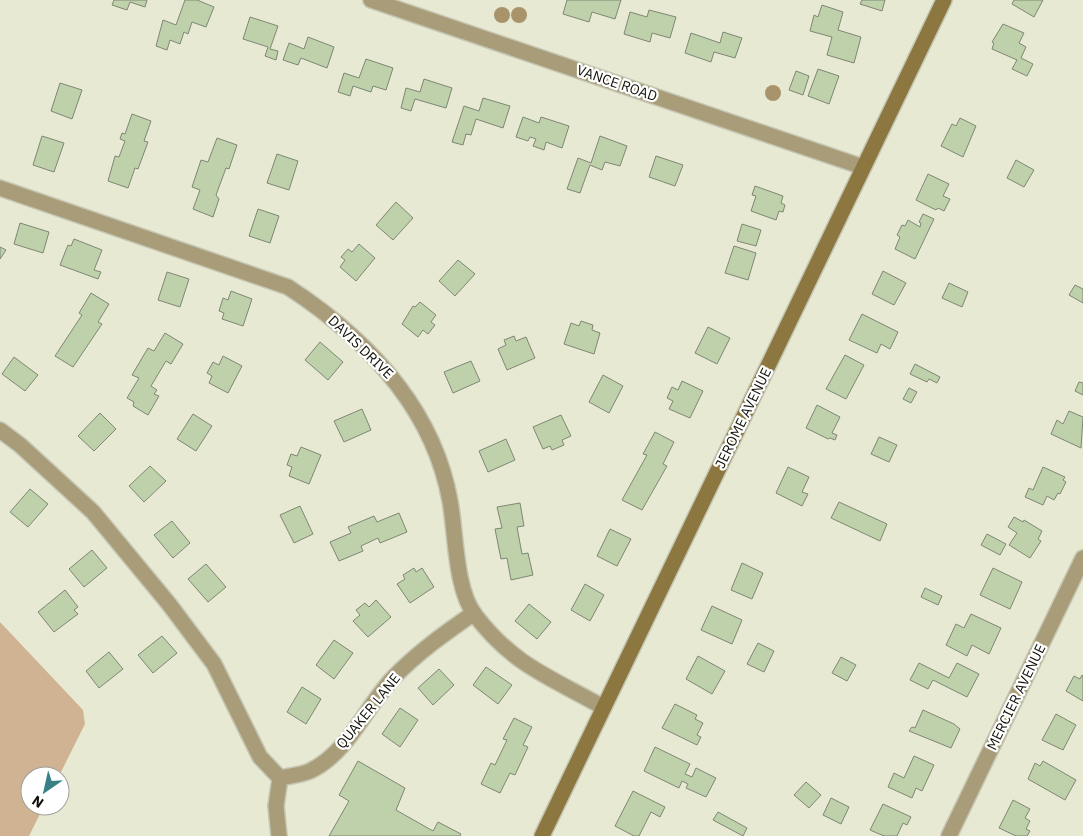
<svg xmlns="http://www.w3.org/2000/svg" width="1083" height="836" font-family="'IBM Plex Sans',sans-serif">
<rect width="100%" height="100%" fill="#e8e9d3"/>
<path fill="#cfb392" d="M0,622L83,710L85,724L59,776H30V806H44L29,836H0Z"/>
<path fill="#bfd1ab" stroke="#7e8774" d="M114,0H147L145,7L130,2L127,10L112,5Z
M185,0H197L214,7L206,27L192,22L188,34L184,32L180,44L170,40L167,50L156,46L163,20L176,25Z
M567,0H621L615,19L592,12L589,22L563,14Z
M862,0H885L882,11L860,4Z
M1014,0H1043L1034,17L1012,4Z
M822,5L843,12L838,30L861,37L854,63L827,55L832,37L810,31L814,15L818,17Z
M649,10L676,17L670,38L652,33L650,42L624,34L630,12L647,17Z
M250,17L278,26L270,49L278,51L276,60L265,56L268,47L243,39Z
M1003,24L1024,33L1019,43L1026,47L1021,58L1033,64L1027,76L1012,69L1017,60L992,49L994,43L992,42Z
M723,32L742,38L735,58L714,52L711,62L685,53L691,33L720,43Z
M308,37L334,47L327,68L301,58L298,65L283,60L289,43L304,49Z
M366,59L393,68L386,90L373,86L371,92L353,86L350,96L338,92L344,73L359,78Z
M818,69L839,76L829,104L808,96Z
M796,71L809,76L803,95L789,90Z
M424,79L452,88L446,108L415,99L411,111L401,108L406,88L420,92Z
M60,83L82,90L72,119L51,111Z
M483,98L510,106L503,128L476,119L471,135L466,134L463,145L452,142L464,106L479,111Z
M132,114L151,121L144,141L148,142L138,169L135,168L128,188L108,181L115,156L119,157L125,141L120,139L122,133L125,134Z
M523,117L539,123L541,117L569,126L562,148L546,142L544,150L533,146L536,139L530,137L528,141L516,137Z
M960,118L976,126L963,157L941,146L952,124L956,126Z
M42,136L64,143L54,172L33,165Z
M600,136L627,146L620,166L605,162L602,170L590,165L580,193L567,189L578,158L591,163Z
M217,138L237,145L229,169L226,168L216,195L219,199L213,217L193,209L200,190L192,187L201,160L208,162Z
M277,154L298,161L289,190L267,183Z
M656,156L683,165L675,186L649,177Z
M1016,160L1034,170L1024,187L1007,178Z
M928,174L949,184L943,196L950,199L944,211L938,208L936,210L916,200Z
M755,186L783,196L781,203L785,205L783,212L779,211L776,220L751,211L756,196L752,195Z
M396,202L413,218L393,240L376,225Z
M258,209L279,216L270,243L249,236Z
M923,214L934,219L915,259L895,249L900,237L897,235L902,225L905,226L908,220L920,227L921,223L919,222Z
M20,223L49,232L43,253L14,244Z
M742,224L761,230L756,246L737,241Z
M74,239L102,250L94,270L101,272L98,279L60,265L68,245L71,246Z
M359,244L375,258L356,281L340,267L345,260L341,257L348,249L352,252Z
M734,246L756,253L748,280L725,273Z
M0,247L6,250L0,259Z
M458,260L475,274L455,296L439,281Z
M883,271L906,283L894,305L872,294Z
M167,272L189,279L180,307L158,300Z
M949,283L968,292L962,307L942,298Z
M1075,285L1083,289V303L1069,295Z
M231,291L252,299L243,326L222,319L224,313L219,311L223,298L228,300Z
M91,293L109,304L98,322L102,324L73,367L55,356L82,315L79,313Z
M420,302L436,315L431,322L435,325L428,334L423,330L418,337L402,324L413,306L415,307Z
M862,314L898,332L890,349L881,344L877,353L849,340Z
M581,321L593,325L592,330L600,333L594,354L564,344L571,323L579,326Z
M708,327L730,338L717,364L695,353Z
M165,333L183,344L171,364L166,361L151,386L157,390L154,394L159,396L148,415L133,406L134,402L127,398L139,378L132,375L148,348L154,351Z
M514,336L516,341L526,337L535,358L507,370L498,349L506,345L504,340Z
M320,342L343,362L328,380L305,360Z
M845,355L864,365L846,399L826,389Z
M223,356L242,366L228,393L209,383L212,376L207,373L213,362L219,365Z
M14,357L38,375L25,391L2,374Z
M471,361L480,381L453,393L444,372Z
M915,364L940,377L937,383L929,379L927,382L910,374Z
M603,375L623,386L609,413L589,402Z
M682,381L703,391L690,418L669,409L673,401L667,398L672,387L678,390Z
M1079,382L1083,383V395L1075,391Z
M909,388L917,392L911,403L903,399Z
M817,405L840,417L832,433L837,435L835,440L830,438L828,439L806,428Z
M362,409L371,430L344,442L334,421Z
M1069,411L1083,417L1081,448L1051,434L1057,420L1063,424Z
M100,413L116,429L94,451L78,436Z
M193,414L212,426L196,451L177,439Z
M561,415L571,436L562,440L564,445L552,450L550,446L543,449L533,427Z
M655,432L674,442L663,464L667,466L642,510L622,500L647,455L643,454Z
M879,437L897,445L889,462L871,454Z
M506,439L515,460L488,472L479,451Z
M301,447L321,455L309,484L289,476L292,467L287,465L291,454L297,456Z
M150,466L166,481L144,502L129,486Z
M788,467L809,477L802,492L808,494L802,506L776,493Z
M1043,467L1065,477L1063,480L1066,482L1060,494L1058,493L1054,500L1047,496L1043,505L1025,497L1029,488L1033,490Z
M30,489L48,504L28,527L10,512Z
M839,502L887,524L880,541L831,518Z
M520,503L524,526L517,527L522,554L528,553L533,575L511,580L507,558L501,559L495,529L502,528L497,507Z
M300,506L313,534L294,543L280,515Z
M399,513L407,532L380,543L378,538L361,546L363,551L339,561L330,542L351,533L348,527L374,516L377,522Z
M1014,517L1023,522L1024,520L1042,531L1038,539L1041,541L1030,558L1009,545L1017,533L1008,527Z
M172,521L190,543L173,558L154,535Z
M610,529L631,539L617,566L597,556Z
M987,534L1006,544L1000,555L981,545Z
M92,550L107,568L84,587L69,569Z
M742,563L763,573L752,599L731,590Z
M206,564L226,587L208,602L188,579Z
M414,568L416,572L422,568L434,587L410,603L397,584L405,579L403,575Z
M993,568L1022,582L1010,609L980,595Z
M585,584L604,595L590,621L571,610Z
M925,588L942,596L938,605L921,597Z
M65,590L78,607L74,610L78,614L54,632L38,612Z
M376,600L391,617L368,637L353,621L360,615L356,610L365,603L369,607Z
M529,604L551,622L537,639L515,621Z
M712,606L742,620L732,644L701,630Z
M971,614L1001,628L989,654L972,645L967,656L946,645L956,624L964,628Z
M162,636L177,653L153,673L138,655Z
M334,640L353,653L334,679L316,665Z
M758,643L774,651L764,672L747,664Z
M109,652L123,669L99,688L86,671Z
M698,656L725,671L712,694L686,679Z
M841,657L856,665L847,681L832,673Z
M919,663L949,678L957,663L979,674L967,697L933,680L928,689L910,680Z
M486,667L512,685L498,704L473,685Z
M439,669L454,685L433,705L418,688Z
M1082,675L1083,676V701L1066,691L1074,676L1080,679Z
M302,687L321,699L306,724L287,712Z
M675,704L697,715L695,719L703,723L697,735L701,737L697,745L662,728Z
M400,708L418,720L400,747L382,734Z
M923,710L954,724L960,729L951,748L909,731L912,727L915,728Z
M1056,714L1076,725L1063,750L1042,740Z
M514,718L532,727L523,745L528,747L515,775L510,773L500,793L481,784L491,763L495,765L507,740L503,739Z
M655,747L690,764L685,774L692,777L696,768L716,778L706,797L686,788L688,784L682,781L679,788L644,771Z
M914,756L934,765L922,791L916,788L912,798L888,787L894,773L904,778Z
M358,761L405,788L396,810L433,831L438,822L461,834L460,836H329L349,801L339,795Z
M1043,761L1076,780L1065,800L1028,779L1035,763L1040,766Z
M806,782L821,795L809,808L794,795Z
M633,791L665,807L660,817L651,812L639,836H634L615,826Z
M831,798L849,807L841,824L823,815Z
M1013,800L1030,809L1025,818L1030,821L1026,829L1030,831L1027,836H1016L999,828Z
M883,804L911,817L907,825L903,823L897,836H884L870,830Z
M718,812L747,828L743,836L713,820Z"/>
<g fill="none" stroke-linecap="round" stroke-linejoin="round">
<defs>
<path id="street" d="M371,0L863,167
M0,188L288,287C366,338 433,407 450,501C456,533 455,589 475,615C514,666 550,677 603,707
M0,430L20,445L93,512L169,604L214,664L260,757L280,778
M280,778C289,776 301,775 310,771C348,753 365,708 393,678C417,653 445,633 474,613
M279,836L276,806L280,778
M949,836L1083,558"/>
<path id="secondary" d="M542,836L944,0"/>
</defs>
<use href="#street" stroke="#c5c6b3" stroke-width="18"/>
<use href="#secondary" stroke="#c5c6b3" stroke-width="18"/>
<use href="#street" stroke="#a99c78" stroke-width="15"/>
<use href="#secondary" stroke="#8b773f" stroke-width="15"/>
</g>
<g fill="#a8936a">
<circle cx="502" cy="15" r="8"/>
<circle cx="519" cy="15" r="8"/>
<circle cx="773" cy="93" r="8"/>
</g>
<g text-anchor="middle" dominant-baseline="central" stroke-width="4.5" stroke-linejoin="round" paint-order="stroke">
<g font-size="14" fill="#0f1008" stroke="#fff">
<text transform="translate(617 83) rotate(19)">VANCE ROAD</text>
<text transform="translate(361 347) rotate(44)">DAVIS DRIVE</text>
<text transform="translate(743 418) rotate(-64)">JEROME AVENUE</text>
<text transform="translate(1016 697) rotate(-64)">MERCIER AVENUE</text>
<text transform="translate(368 711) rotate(-51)">QUAKER LANE</text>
</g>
</g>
<g transform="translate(45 791) rotate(214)"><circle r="24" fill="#ffffff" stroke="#9f9f9c"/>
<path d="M0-4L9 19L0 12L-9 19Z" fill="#388086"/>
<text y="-8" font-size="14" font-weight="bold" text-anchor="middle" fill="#0f1008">N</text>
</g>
</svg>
